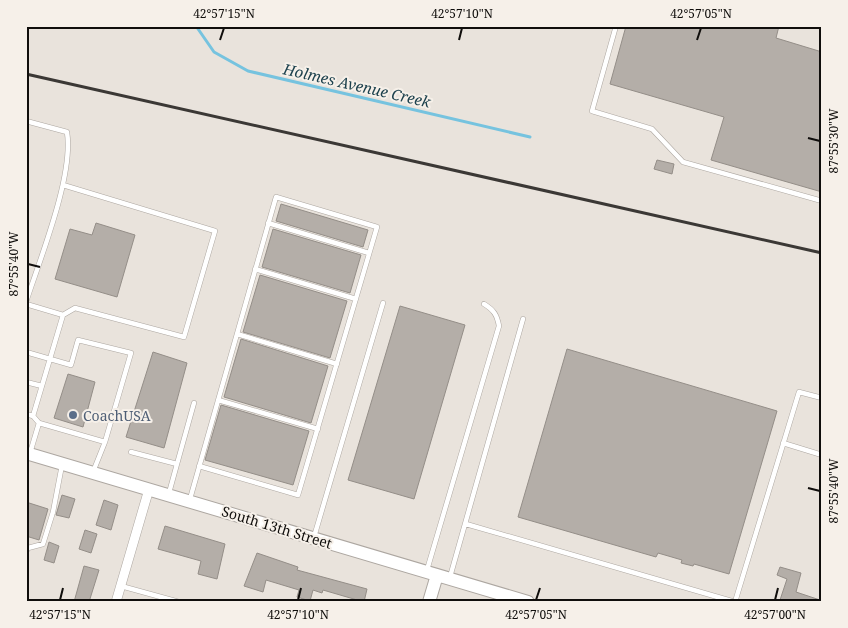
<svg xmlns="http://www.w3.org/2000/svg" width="848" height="628" font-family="'Noto Serif',serif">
<rect width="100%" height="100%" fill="#e9e3dc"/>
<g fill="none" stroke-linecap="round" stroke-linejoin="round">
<path stroke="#76c3df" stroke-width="3" d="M196,26L214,52L248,71L530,137"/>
</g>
<path fill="#b4aea8" stroke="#948e88" d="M626,26H779L776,38L822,52V192L711,160L724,117L610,84Z
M657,160L674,164L672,174L654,169Z
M281,204L368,230L363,247L276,221Z
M96,223L135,235L117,297L55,279L70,229L92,235Z
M273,229L361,255L350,293L262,267Z
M260,275L347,301L330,358L243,332Z
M400,306L465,325L414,499L348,480Z
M241,339L328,366L311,423L224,397Z
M567,349L777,411L729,574L694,564L693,566L681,563L682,560L658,553L656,557L518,517Z
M153,352L187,363L164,448L126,437Z
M68,374L95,382L83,427L54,418Z
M221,405L309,431L293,485L205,460Z
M62,495L75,499L69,518L56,515Z
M104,500L118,505L111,530L96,525Z
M26,502L48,509L39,540L26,536Z
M165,526L225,544L217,579L198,574L201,561L158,549Z
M85,530L97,534L91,553L79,549Z
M49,542L59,546L54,563L44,560Z
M257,553L298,567L297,570L367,589L364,602L323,590L322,593L313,590L310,601L297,597L299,590L266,580L263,592L244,586Z
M84,566L99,570L89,602H74Z
M780,567L801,573L796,592L820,600V602L780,600L787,579L777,575Z"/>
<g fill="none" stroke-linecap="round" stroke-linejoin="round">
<defs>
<path id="lane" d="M616,26L592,111L652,129L683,162L822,201
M26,121L67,132C74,175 40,259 26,302
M268,223L369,253
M255,269L356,299
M26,304L63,315
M237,334L337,364
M26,352L71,365L78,340L131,353L105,442
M26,382L42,386
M218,400L318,429
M26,414L33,416L39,423L105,442L93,472
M33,416L63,315L75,308L184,337L215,231L63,185
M783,443L822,455
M131,452L177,464L169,493
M30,453L39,423
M177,464L194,403
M190,499C218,399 247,298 276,197L377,227L298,495L199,466
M466,524L735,602
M314,537L383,303
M26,552L28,548L43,544L53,512L62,465
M427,570L499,326C497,315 494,310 484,304
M450,577L523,319
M121,586L179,602
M735,602L799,392L822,398"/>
<path id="street" d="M116,602L149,489"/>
<path id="secondary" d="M26,453L528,602
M429,602L437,575"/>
</defs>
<use href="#lane" stroke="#ada7a1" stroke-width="5.5"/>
<use href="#street" stroke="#ada7a1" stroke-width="10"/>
<use href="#secondary" stroke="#ada7a1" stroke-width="14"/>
<use href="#lane" stroke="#fff" stroke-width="4.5"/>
<use href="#street" stroke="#fff" stroke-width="9"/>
<use href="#secondary" stroke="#fff" stroke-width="12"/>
<path stroke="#3b3835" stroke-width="3" d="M26,74L822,253"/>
</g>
<path fill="none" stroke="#100e0c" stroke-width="2" d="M220,40L224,28M459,40L462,28M697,40L701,28M808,138L820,141M28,264L40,267M808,488L820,491M60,600L63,588M298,600L301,588M536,600L540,588M775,600L778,588"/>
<circle fill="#5c6f8a" stroke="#f6f0e9" stroke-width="2" cx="73" cy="415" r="5"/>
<g text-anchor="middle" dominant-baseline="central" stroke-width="4" stroke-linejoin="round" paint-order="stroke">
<g font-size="14" fill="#4e5e75" stroke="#f6f0e9" text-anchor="start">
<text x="83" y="415">CoachUSA</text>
</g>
<g font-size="14" fill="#100e0c" stroke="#f6f0e9">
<text transform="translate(277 527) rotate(17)">South 13th Street</text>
</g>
<g font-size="15" font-style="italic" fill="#1d414d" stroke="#f6f0e9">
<text transform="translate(357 85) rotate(13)">Holmes Avenue Creek</text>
</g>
</g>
<rect width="848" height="628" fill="none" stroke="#f6f0e9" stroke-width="55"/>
<rect x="28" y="28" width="792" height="572" fill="none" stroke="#100e0c" stroke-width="2"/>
<g font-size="12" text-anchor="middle" fill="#100e0c">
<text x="224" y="18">42°57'15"N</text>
<text x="462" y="18">42°57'10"N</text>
<text x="701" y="18">42°57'05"N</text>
<text transform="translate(834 141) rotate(-90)" y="4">87°55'30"W</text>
<text transform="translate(14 264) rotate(-90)" y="4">87°55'40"W</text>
<text transform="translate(834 491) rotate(-90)" y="4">87°55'40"W</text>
<text x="60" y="619">42°57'15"N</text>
<text x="298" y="619">42°57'10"N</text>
<text x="536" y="619">42°57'05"N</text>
<text x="775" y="619">42°57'00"N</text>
</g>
</svg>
